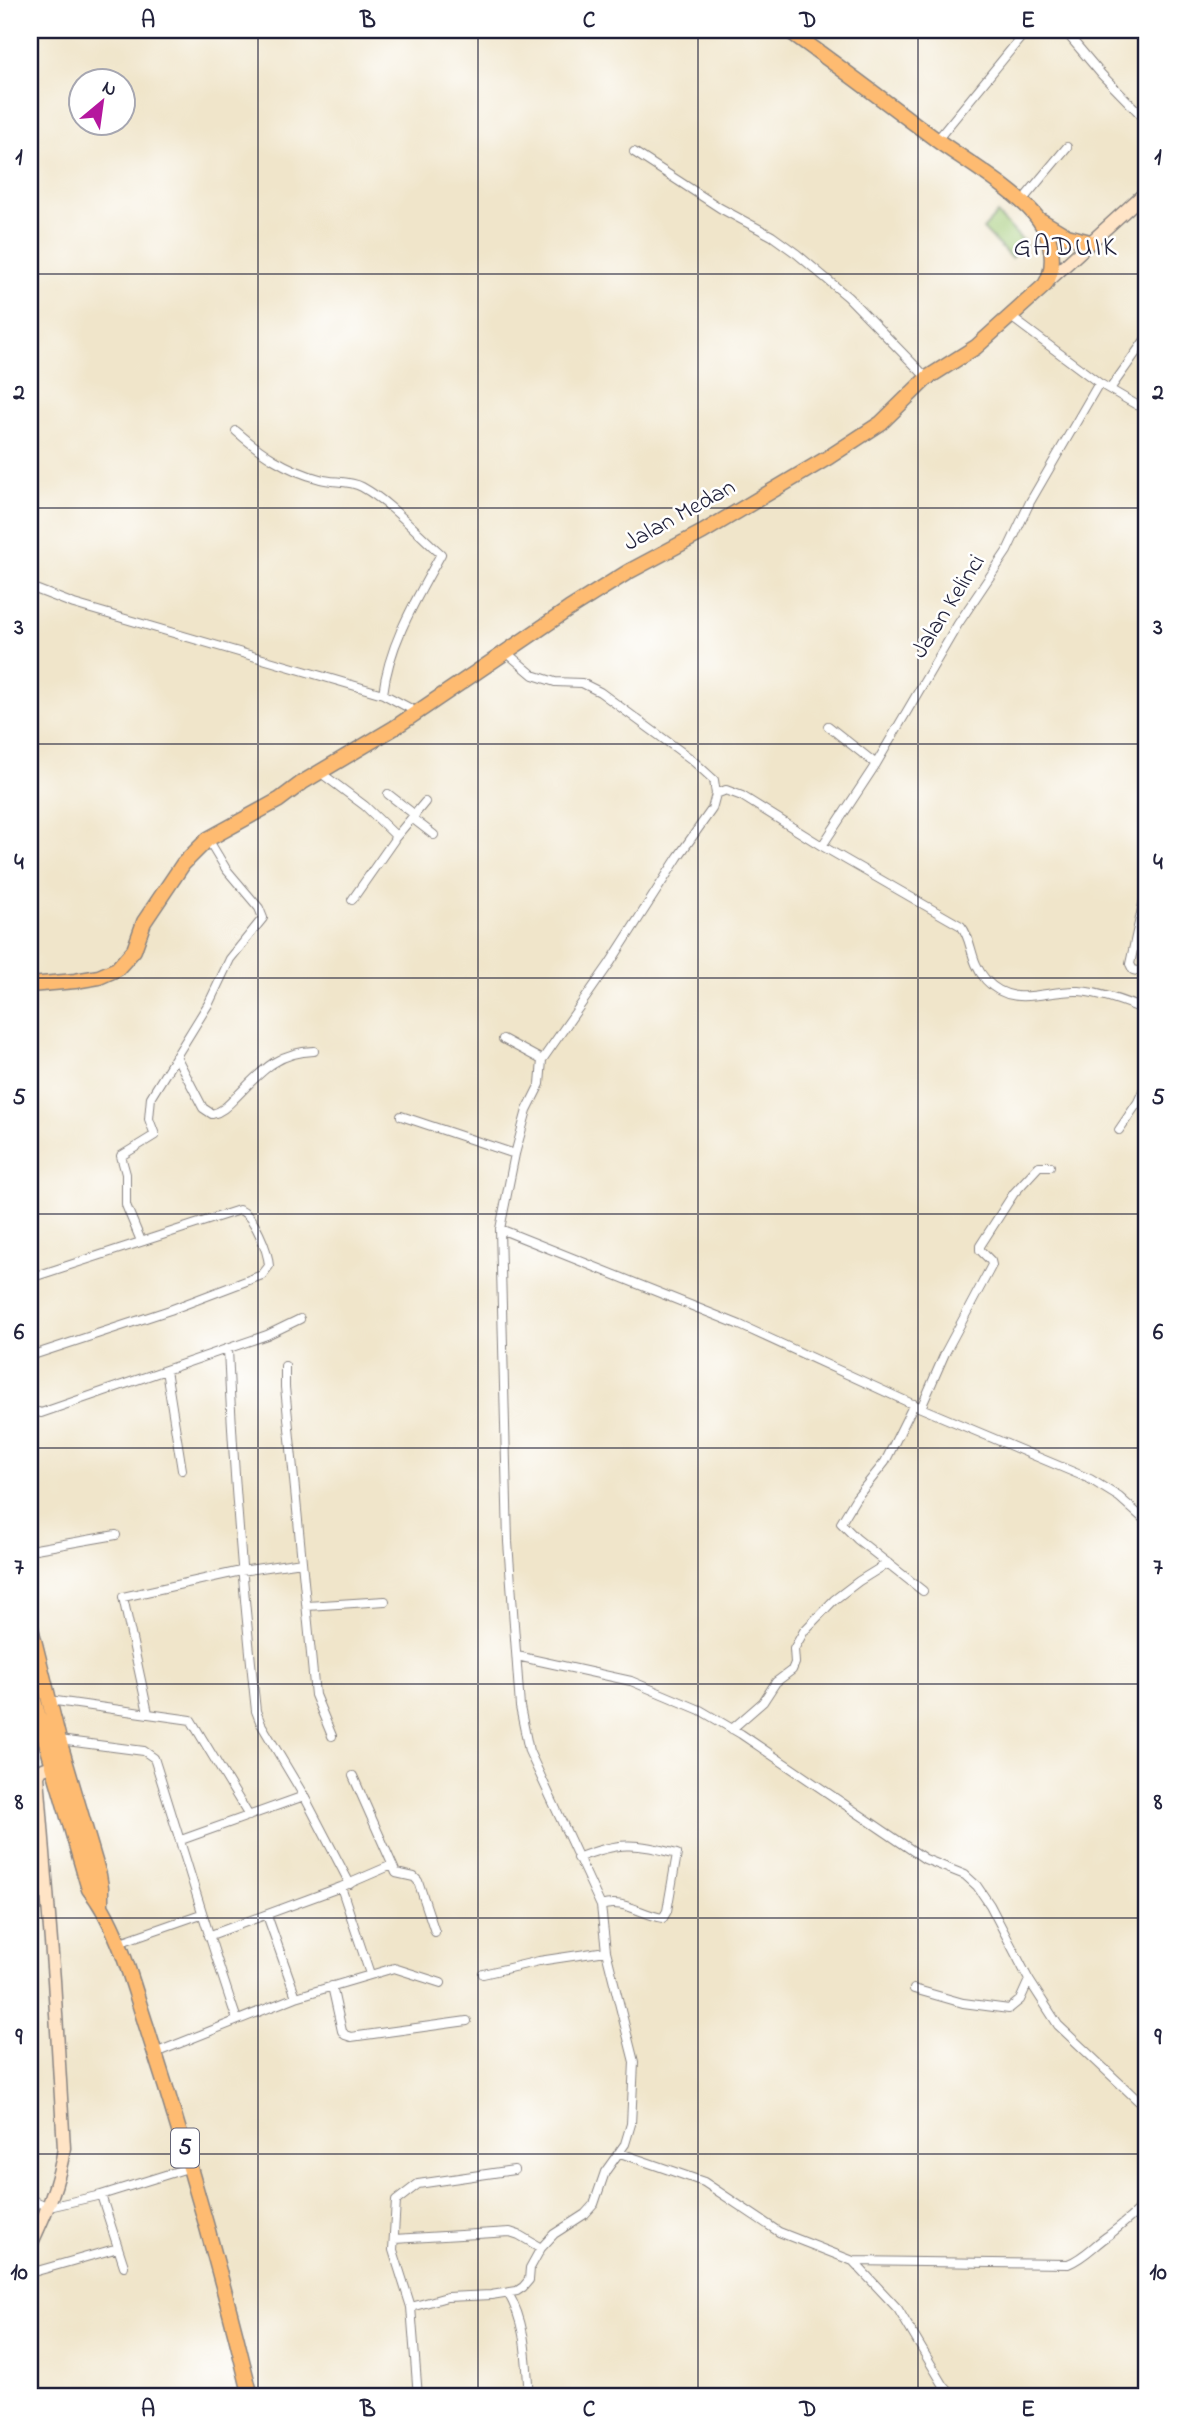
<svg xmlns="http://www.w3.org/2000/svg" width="1177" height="2427" font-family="'Indie Flower',sans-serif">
<rect width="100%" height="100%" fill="#fff"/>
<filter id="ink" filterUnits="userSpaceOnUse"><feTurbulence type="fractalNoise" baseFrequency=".0143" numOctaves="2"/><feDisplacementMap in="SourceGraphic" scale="14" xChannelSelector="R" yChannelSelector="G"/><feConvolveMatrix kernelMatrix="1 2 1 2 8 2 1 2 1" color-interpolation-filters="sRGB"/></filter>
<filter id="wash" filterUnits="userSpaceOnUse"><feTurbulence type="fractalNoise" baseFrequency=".00686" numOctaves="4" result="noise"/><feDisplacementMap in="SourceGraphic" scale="28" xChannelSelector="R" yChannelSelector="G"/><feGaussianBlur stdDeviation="1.57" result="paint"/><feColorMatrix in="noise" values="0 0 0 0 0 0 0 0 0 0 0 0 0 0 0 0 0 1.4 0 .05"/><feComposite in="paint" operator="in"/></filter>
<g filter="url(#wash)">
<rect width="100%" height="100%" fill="#f0e5ca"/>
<path fill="#a0c974" stroke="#617658" stroke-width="2" d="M997,214L1026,244L1011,258L983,229Z"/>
</g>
<g filter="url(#ink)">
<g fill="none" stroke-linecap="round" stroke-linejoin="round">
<defs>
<path id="street" d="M1064,30L1102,75L1147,121
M937,140L1027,30
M634,152L720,208L772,236L797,254L848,297L927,378
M1021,202L1067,147
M1011,317L1099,383L1147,411
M1110,389L1147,337
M30,400L32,425L30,442
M236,431C261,453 286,470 320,479C333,483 349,480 362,487C391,503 416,532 441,554C417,598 389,643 383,694
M30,587L74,604L383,694L417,712
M828,726L876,764
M321,773L365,806L395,835L394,840L352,900
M388,794L415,815
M716,794L726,790L742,796L822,846L961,926C973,940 969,961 986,980C1013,1010 1047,989 1079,991C1103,993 1126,1002 1147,1011
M412,818L434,835
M395,838L425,802
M822,846L876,764L958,624L1007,551L1030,502L1099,383
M1147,886L1130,964L1133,970L1147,973
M503,1039L542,1060
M176,1056L203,1108L212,1114C222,1112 228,1105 235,1098C260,1073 276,1052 314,1051
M401,1116L515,1154
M1119,1130L1138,1102L1147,1082
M500,1229L740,1325L921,1408L1090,1479L1119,1497L1147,1522
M141,1241L126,1205V1174L121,1156L155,1135L149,1119L151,1097L209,1003L230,959L263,918L259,908L226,869L208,839
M30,1278L239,1210C254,1214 268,1251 269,1266L262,1275L170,1310L30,1356
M228,1349C233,1470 243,1590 256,1711L261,1724L304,1796L350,1884
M285,1366V1387L315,1695L332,1736
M166,1370L182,1470
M30,1403L32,1410L41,1413L267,1335L300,1319
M914,1404L885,1462L856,1498L841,1523L857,1539L923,1591
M921,1408L945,1353L992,1265L991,1261L980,1250V1246L1014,1193L1039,1166H1050
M30,1550L116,1535
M307,1606L385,1601
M517,1656L631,1681L700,1710L741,1734L925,1859L965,1875L977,1886L990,1905L1029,1980L1058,2025L1147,2109
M49,1700L191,1720L249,1816
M148,1713L123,1597L241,1571L302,1562
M732,1729L763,1702L776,1682L792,1670L795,1663L794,1649L804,1631L834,1600L859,1581L888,1563
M59,1740L144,1751L154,1758C182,1845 207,1933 237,2020
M353,1776L396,1873L414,1877L418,1881L435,1932
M181,1840L304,1796
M577,1858C618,1842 635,1842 677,1854L667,1911L663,1918C641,1915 623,1898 601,1906
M30,1867L44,1866
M341,1887L370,1974
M267,1915L296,1997
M208,1936L341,1887L392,1865
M118,1943L201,1914
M483,1974L539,1961L606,1951
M332,1986L342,2031L345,2035L351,2037L467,2021
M914,1989L963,2003L1009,2009L1020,2000L1029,1980
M155,2053L296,1997L394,1968L441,1983
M620,2153L704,2182L779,2232L853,2261L898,2309L944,2386L954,2397
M101,2195L124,2266
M30,2199L49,2207L101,2195L191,2167
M394,2239L510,2232L519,2235L541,2248
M853,2261L1068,2264C1084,2258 1094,2245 1109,2235C1123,2224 1135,2214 1147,2202
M30,2273L118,2248
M508,2293C527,2325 526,2361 529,2397
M411,2307L447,2297L491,2295L517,2291L523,2287L529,2280L530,2268L541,2248L554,2234L585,2214L594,2204L605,2172L625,2144L631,2124L634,2062L606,1951L601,1906L529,1751L520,1707L508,1542L500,1229L515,1154L527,1110L540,1084L542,1060L610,963L678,857L712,809L716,794L714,780L691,759L600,692L582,683L555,682L533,675L506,652
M418,2397L411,2307L393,2250L396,2201L418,2184L514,2170"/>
<path id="secondary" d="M1048,281L1147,191
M30,2247C45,2215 59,2184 64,2148L54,1980L38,1776L41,1770L51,1766"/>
<path id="highway" d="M1042,221L1067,236L1090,242
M30,985L75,981L99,977L117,969L134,950L144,922L183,864L208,839L279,800L303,782L394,728L569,609L628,572L703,532L829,457L881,423L927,378L976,347L1045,285C1057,266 1052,238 1039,220C1020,193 966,161 938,141C888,104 839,66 788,30
M30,1624L59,1740L99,1875L101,1887V1904
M30,1687L89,1889C117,1923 132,1982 146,2025C186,2148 221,2272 251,2397"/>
</defs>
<use href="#street" stroke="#898482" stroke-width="10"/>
<use href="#secondary" stroke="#898482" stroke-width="15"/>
<use href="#highway" stroke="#898482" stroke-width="17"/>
<use href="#street" stroke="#fff" stroke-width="8"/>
<use href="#secondary" stroke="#ffe4c6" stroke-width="12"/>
<use href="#highway" stroke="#febb71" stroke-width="14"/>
</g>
</g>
<path fill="none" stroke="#22223b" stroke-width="2" stroke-opacity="0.55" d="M258,30V2397M478,30V2397M698,30V2397M918,30V2397M30,274H1147M30,508H1147M30,744H1147M30,978H1147M30,1214H1147M30,1448H1147M30,1684H1147M30,1918H1147M30,2154H1147"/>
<g text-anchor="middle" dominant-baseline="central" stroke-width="5" stroke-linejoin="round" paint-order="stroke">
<rect fill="#fff" stroke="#646476" stroke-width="2" x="171" y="2128.5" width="28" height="39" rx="5"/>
<g font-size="23" font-weight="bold" fill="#22223b">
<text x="185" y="2148">5</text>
</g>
<g font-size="24" fill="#22223b" stroke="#fff">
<text transform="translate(680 516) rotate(-29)">Jalan Medan</text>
<text transform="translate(949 607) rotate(-58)">Jalan Kelinci</text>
</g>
<g font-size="28" letter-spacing="2" fill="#22223b" stroke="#fff">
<text x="1066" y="248">GADUIK</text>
</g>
</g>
<rect width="1177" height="2427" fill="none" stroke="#fff" stroke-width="77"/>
<g transform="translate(102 102) rotate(29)"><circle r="33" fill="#ffffff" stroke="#a7a7b1" stroke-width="2"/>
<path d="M0-5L12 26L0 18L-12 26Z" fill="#b5179e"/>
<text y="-10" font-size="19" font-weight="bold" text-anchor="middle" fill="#22223b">N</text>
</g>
<rect x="38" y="38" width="1100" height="2350" fill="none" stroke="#22223b" stroke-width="2.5"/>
<g font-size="23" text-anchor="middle" font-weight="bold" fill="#22223b">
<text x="148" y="27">A</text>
<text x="368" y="27">B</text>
<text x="589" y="27">C</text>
<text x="808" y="27">D</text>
<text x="1028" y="27">E</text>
<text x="19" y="164">1</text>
<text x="1158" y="164">1</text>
<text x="19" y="399">2</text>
<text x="1158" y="399">2</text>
<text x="19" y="634">3</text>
<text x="1158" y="634">3</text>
<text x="19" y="869">4</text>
<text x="1158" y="869">4</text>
<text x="19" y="1104">5</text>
<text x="1158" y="1104">5</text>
<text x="19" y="1339">6</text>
<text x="1158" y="1339">6</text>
<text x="19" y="1574">7</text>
<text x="1158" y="1574">7</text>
<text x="19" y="1809">8</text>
<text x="1158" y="1809">8</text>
<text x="19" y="2044">9</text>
<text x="1158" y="2044">9</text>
<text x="19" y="2279">10</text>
<text x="1158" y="2279">10</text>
<text x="148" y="2416">A</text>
<text x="368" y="2416">B</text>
<text x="589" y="2416">C</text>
<text x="808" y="2416">D</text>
<text x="1028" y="2416">E</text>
</g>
</svg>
